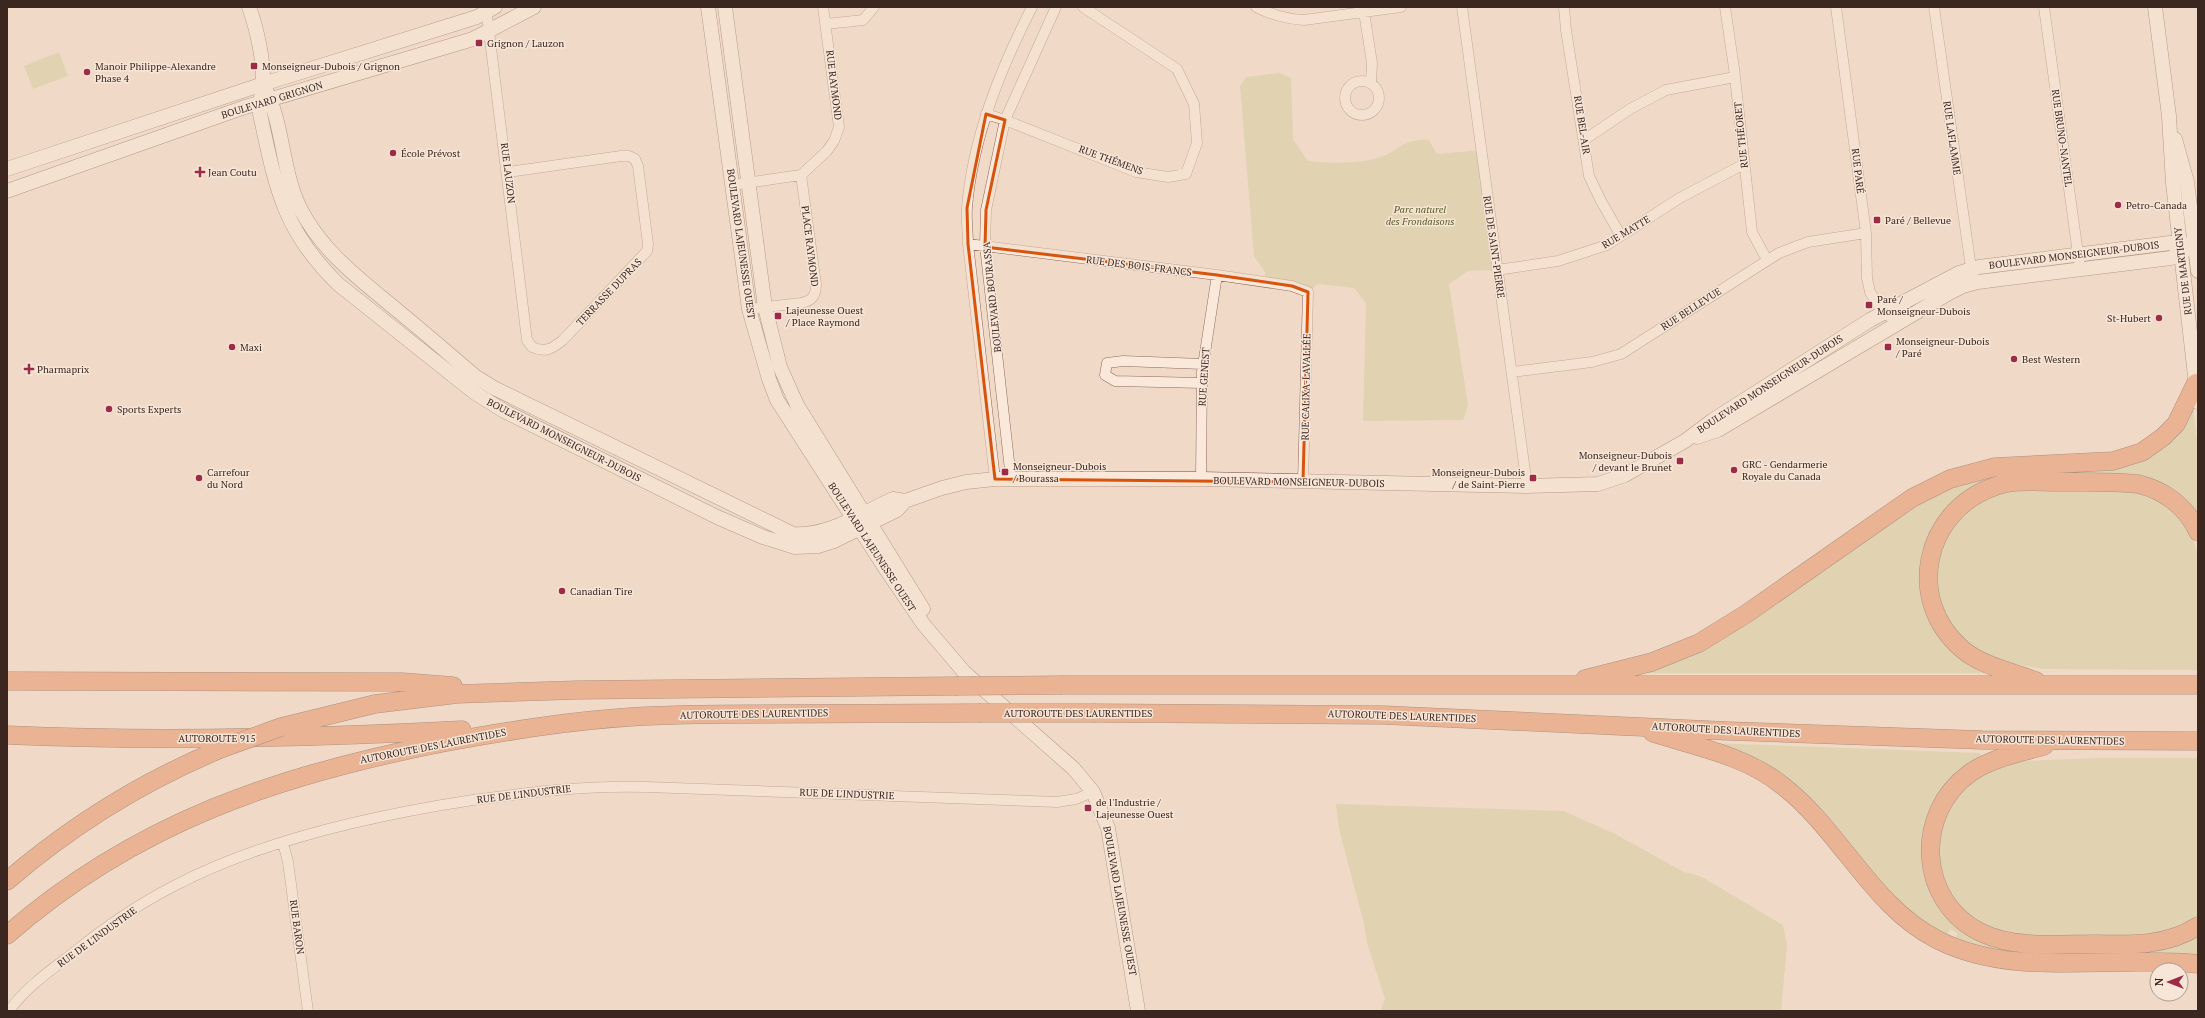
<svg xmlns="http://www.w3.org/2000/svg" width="2205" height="1018" font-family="'PT Serif',serif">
<rect width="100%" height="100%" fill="#f0dac7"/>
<path fill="#cec89a" d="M59,52L68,76L33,89L24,66Z
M1279,73L1291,78L1293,139L1308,161C1329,163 1353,164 1374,159C1397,154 1402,138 1429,140L1437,154L1481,150L1497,270L1468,271L1449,284L1468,405L1463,420L1363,421L1366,303L1354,288L1318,284L1308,292L1266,283L1265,272L1254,256L1240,86L1246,77Z
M2193,406L2198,451V517L2176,493L2038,476L1958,500L1925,600L1990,673H1632L1926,497L1990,473L2112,467Z
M2012,489L2126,491L2149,494L2177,512L2193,539L2198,556V670L2042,669L1995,660L1964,643L1942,612L1935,571L1948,531L1980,499Z
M1710,743L1980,753L1981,760L1967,766L1922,856L1927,880L1938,905L1969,934L2160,949L2176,946L2198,935V960L2006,955L1954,941L1957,933L1950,929L1946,938L1935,932L1896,900L1816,807Z
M2099,758H2198V918L2174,930L2142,936L2046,937L2000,933L1968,917L1945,888L1935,850L1949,804L1975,776L2017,761Z
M1336,804L1564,811L1615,834L1684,872L1700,876L1783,925L1787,945L1781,1011H1380L1385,999L1367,943L1364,924L1339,829Z"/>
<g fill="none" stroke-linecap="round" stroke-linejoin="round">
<defs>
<path id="street" d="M486,7L527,340L532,347C545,353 552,349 563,340L647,251L648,244L638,166L635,159L629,156H621L508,172
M1256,7C1272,15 1286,19 1304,20L1401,7
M1462,7L1527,486
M1564,7L1566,30L1589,176L1601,201L1621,236
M1725,7L1734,68L1752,232L1767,260
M1836,7L1866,233L1867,278L1870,292L1883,313L1899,322
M1934,7L1971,268
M2044,7L2079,261
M1364,12L1372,63L1371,83
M826,24L863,20L874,7
M1345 98a17 17 0 1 1 34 0a17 17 0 1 1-34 0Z
M986,114L1005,120L1136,172L1168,177L1186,174L1197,143L1194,104L1177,69L1083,7
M1584,140L1630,109L1666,90L1735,77
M732,185L801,175L827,151L834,141L839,127L823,7
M968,244L1217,275L1292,286L1308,292L1303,482
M1497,270L1558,261L1607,245L1678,199L1744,164
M749,309L801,303C812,301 816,296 816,284L801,175
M1512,372L1592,362L1621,354L1779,253L1808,242L1866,233
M1202,383L1115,381L1105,375L1107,363L1123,361L1203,364
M995,479L968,244C968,232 966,220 967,207C973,137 1000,70 1032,7
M1011,479L985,246L986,210L1005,120L1056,7
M1201,479L1202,372L1217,275
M283,843L288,862L308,1011
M9,1011C25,988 51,970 73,953C104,928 137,905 172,887C260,840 375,815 473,800C532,792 588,785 647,787L1057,802L1076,799L1093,792"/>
<path id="secondary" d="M249,7C257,29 264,61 263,84C263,95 258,103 260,114C276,187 282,229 338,284L475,393L504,411L717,517L763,537L795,547L818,546L834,541L897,510L905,501L942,488L966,482L995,479H1201L1527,486L1598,484L1625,475L1685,441L1713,420L1870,320L1959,273L1979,267L2170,243L2195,245
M708,7L749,309L769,379L777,400L885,568L924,625L964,672L1074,769L1093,792L1108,828L1138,1011
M725,7L765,307L780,367L797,405L923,609
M2155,7L2169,116L2173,183L2198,402
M263,84C284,123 281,169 300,208C322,252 361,280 398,311C424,332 450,355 476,377L494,388L793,534C828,537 862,513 893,499L905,501
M2175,139L2187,182L2198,271
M7,169L263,84L477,17L495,7
M7,191L245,107L473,39L534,7
M1697,437L1718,430L1949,293L1963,286L1978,282L2171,258L2195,245"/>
<path id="highway" d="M1585,679L1652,662L1699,643L1746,614L1912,498L1950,479L1995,467L2113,461L2142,452L2163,437L2176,424L2196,383
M7,681L402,682L453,686
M2036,681C2012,672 1982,666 1962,649C1905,600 1924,512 1993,487C2013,479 2037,482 2059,482C2085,482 2112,481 2138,484C2164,490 2187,507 2198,532
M1062,685H2198
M1095,713L1383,715L1728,731L1982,740L2198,741
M281,727L375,704L457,694L577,690L955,686
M1653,733C1698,747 1746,756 1783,786C1840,830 1873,908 1938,940C1999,971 2072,962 2138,962C2158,962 2179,961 2198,964
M7,735C159,742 310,738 462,730
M2044,746C2020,753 1991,758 1970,773C1914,813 1917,902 1982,933C2016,949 2059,944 2096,944C2132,945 2167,946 2198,926
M7,881C72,825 143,781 223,748
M7,935C136,822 281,774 447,742C508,731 568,721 630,717C674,714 719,714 763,714C835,713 907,713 979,713"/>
</defs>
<use href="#street" stroke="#8c6a5c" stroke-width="11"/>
<use href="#secondary" stroke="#6e4b3f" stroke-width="15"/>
<use href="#highway" stroke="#5a3930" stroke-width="19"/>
<use href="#street" stroke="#fae9db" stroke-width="10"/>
<use href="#secondary" stroke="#fae9db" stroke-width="14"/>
<use href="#highway" stroke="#e08357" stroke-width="18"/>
<defs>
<path id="highway-bridge" d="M955,686L1062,685
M979,713H1095
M223,748L281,727"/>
</defs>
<use href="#highway-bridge" stroke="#5a3930" stroke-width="19" stroke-linecap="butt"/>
<use href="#highway-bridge" stroke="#e08357" stroke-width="18"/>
</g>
<path d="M0 0H2205V1018H0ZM986,114L1005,120L986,210L985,247L1217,275L1292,286L1308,292L1303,482L995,479L968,244L967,208Z" fill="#f0dac7" fill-opacity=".55" fill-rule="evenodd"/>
<path fill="none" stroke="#d7540e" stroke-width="3" stroke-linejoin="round" d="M986,114L1005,120L986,210L985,247L1217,275L1292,286L1308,292L1303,482L995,479L968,244L967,208Z"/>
<g fill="#9d2a46" stroke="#f7e6d7" stroke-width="1.5">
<rect x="475" y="39" width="8" height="8" rx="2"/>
<rect x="250" y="62" width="8" height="8" rx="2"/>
<circle cx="87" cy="72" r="4"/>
<circle cx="393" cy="153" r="4"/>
<path d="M198 166h4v4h4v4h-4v4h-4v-4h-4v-4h4z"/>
<circle cx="2118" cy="205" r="4"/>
<rect x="1873" y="216" width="8" height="8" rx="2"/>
<rect x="1865" y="301" width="8" height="8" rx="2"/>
<rect x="774" y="312" width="8" height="8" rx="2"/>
<circle cx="2159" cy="318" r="4"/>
<circle cx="232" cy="347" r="4"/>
<rect x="1884" y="343" width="8" height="8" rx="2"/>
<circle cx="2014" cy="359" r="4"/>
<path d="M27 363h4v4h4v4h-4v4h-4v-4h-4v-4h4z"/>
<circle cx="109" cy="409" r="4"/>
<rect x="1676" y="457" width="8" height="8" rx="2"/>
<circle cx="1734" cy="470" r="4"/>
<rect x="1001" y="468" width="8" height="8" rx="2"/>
<circle cx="199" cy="478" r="4"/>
<rect x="1529" y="474" width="8" height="8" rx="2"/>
<circle cx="562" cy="591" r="4"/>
<rect x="1084" y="804" width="8" height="8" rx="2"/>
</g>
<g text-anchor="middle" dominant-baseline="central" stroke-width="3" stroke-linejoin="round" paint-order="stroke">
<g font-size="10" fill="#3c2720" stroke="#f7e6d7" text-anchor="start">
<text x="487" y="43">Grignon / Lauzon</text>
<text x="95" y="66">Manoir Philippe-Alexandre<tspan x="95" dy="12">Phase 4</tspan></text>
<text x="262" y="66">Monseigneur-Dubois / Grignon</text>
<text x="401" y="153">École Prévost</text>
<text x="208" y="172">Jean Coutu</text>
<text x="2126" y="205">Petro-Canada</text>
<text x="1885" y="220">Paré / Bellevue</text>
<text x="1877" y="299">Paré /<tspan x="1877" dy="12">Monseigneur-Dubois</tspan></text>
<text x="786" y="310">Lajeunesse Ouest<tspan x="786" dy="12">/ Place Raymond</tspan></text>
<text x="2151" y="318" text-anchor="end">St-Hubert</text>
<text x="1896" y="341">Monseigneur-Dubois<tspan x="1896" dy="12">/ Paré</tspan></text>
<text x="240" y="347">Maxi</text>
<text x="2022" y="359">Best Western</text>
<text x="37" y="369">Pharmaprix</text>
<text x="117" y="409">Sports Experts</text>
<text x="1672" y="455" text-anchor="end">Monseigneur-Dubois<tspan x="1672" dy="12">/ devant le Brunet</tspan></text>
<text x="1742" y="464">GRC - Gendarmerie<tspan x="1742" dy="12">Royale du Canada</tspan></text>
<text x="1013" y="466">Monseigneur-Dubois<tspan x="1013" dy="12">/ Bourassa</tspan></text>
<text x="207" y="472">Carrefour<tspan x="207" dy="12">du Nord</tspan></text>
<text x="1525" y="472" text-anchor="end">Monseigneur-Dubois<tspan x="1525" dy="12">/ de Saint-Pierre</tspan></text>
<text x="570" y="591">Canadian Tire</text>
<text x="1096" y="802">de l'Industrie /<tspan x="1096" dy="12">Lajeunesse Ouest</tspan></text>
</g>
<g font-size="10" fill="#3c2720" stroke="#f7e6d7">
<text transform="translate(834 85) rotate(83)">RUE RAYMOND</text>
<text transform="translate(272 100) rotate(-17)">BOULEVARD GRIGNON</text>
<text transform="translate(1582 125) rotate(81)">RUE BEL-AIR</text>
<text transform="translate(1741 135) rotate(-96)">RUE THÉORET</text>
<text transform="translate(1952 138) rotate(82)">RUE LAFLAMME</text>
<text transform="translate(2062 138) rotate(82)">RUE BRUNO-NANTEL</text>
<text transform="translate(1111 160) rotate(20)">RUE THÉMENS</text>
<text transform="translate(1858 171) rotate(83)">RUE PARÉ</text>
<text transform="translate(508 173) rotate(83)">RUE LAUZON</text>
<text transform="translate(1626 232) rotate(-31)">RUE MATTE</text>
<text transform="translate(741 244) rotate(82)">BOULEVARD LAJEUNESSE OUEST</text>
<text transform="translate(810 246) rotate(83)">PLACE RAYMOND</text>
<text transform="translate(1494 247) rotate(82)">RUE DE SAINT-PIERRE</text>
<text transform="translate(2074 255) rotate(-7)">BOULEVARD MONSEIGNEUR-DUBOIS</text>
<text transform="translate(1139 266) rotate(7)">RUE DES BOIS-FRANCS</text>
<text transform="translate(2183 271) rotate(-97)">RUE DE MARTIGNY</text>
<text transform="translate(609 292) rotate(-46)">TERRASSE DUPRAS</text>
<text transform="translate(992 297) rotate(-96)">BOULEVARD BOURASSA</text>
<text transform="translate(1691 309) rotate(-33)">RUE BELLEVUE</text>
<text transform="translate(1204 377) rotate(-86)">RUE GENEST</text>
<text transform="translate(1770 384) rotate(-33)">BOULEVARD MONSEIGNEUR-DUBOIS</text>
<text transform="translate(1306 387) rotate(-89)">RUE CALIXA-LAVALLÉE</text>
<text transform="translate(564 440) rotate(27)">BOULEVARD MONSEIGNEUR-DUBOIS</text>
<text transform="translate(1299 482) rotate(1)">BOULEVARD MONSEIGNEUR-DUBOIS</text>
<text transform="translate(872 547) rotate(57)">BOULEVARD LAJEUNESSE OUEST</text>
<text x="1078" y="713">AUTOROUTE DES LAURENTIDES</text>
<text transform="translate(754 714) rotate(-1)">AUTOROUTE DES LAURENTIDES</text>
<text transform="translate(1402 716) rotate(2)">AUTOROUTE DES LAURENTIDES</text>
<text transform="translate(1726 730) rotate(3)">AUTOROUTE DES LAURENTIDES</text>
<text x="217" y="738">AUTOROUTE 915</text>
<text transform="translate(2050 740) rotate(1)">AUTOROUTE DES LAURENTIDES</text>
<text transform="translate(433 746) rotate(-11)">AUTOROUTE DES LAURENTIDES</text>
<text transform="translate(524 794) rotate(-7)">RUE DE L'INDUSTRIE</text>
<text transform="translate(847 794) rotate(2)">RUE DE L'INDUSTRIE</text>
<text transform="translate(1120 901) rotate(80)">BOULEVARD LAJEUNESSE OUEST</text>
<text transform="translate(297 927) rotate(82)">RUE BARON</text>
<text transform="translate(97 937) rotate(-36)">RUE DE L'INDUSTRIE</text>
</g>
<g font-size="10" font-style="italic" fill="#585926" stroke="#f7e6d7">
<text x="1420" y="209">Parc naturel<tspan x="1420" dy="12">des Frondaisons</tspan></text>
</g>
</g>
<rect width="2205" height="1018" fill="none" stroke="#3c2720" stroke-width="16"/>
<g transform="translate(2169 982) rotate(270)"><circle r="19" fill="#f7e6d7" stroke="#ac9a8e"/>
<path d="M0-3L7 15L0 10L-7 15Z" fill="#9d2a46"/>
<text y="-6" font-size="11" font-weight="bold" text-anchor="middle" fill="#3c2720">N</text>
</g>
</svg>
